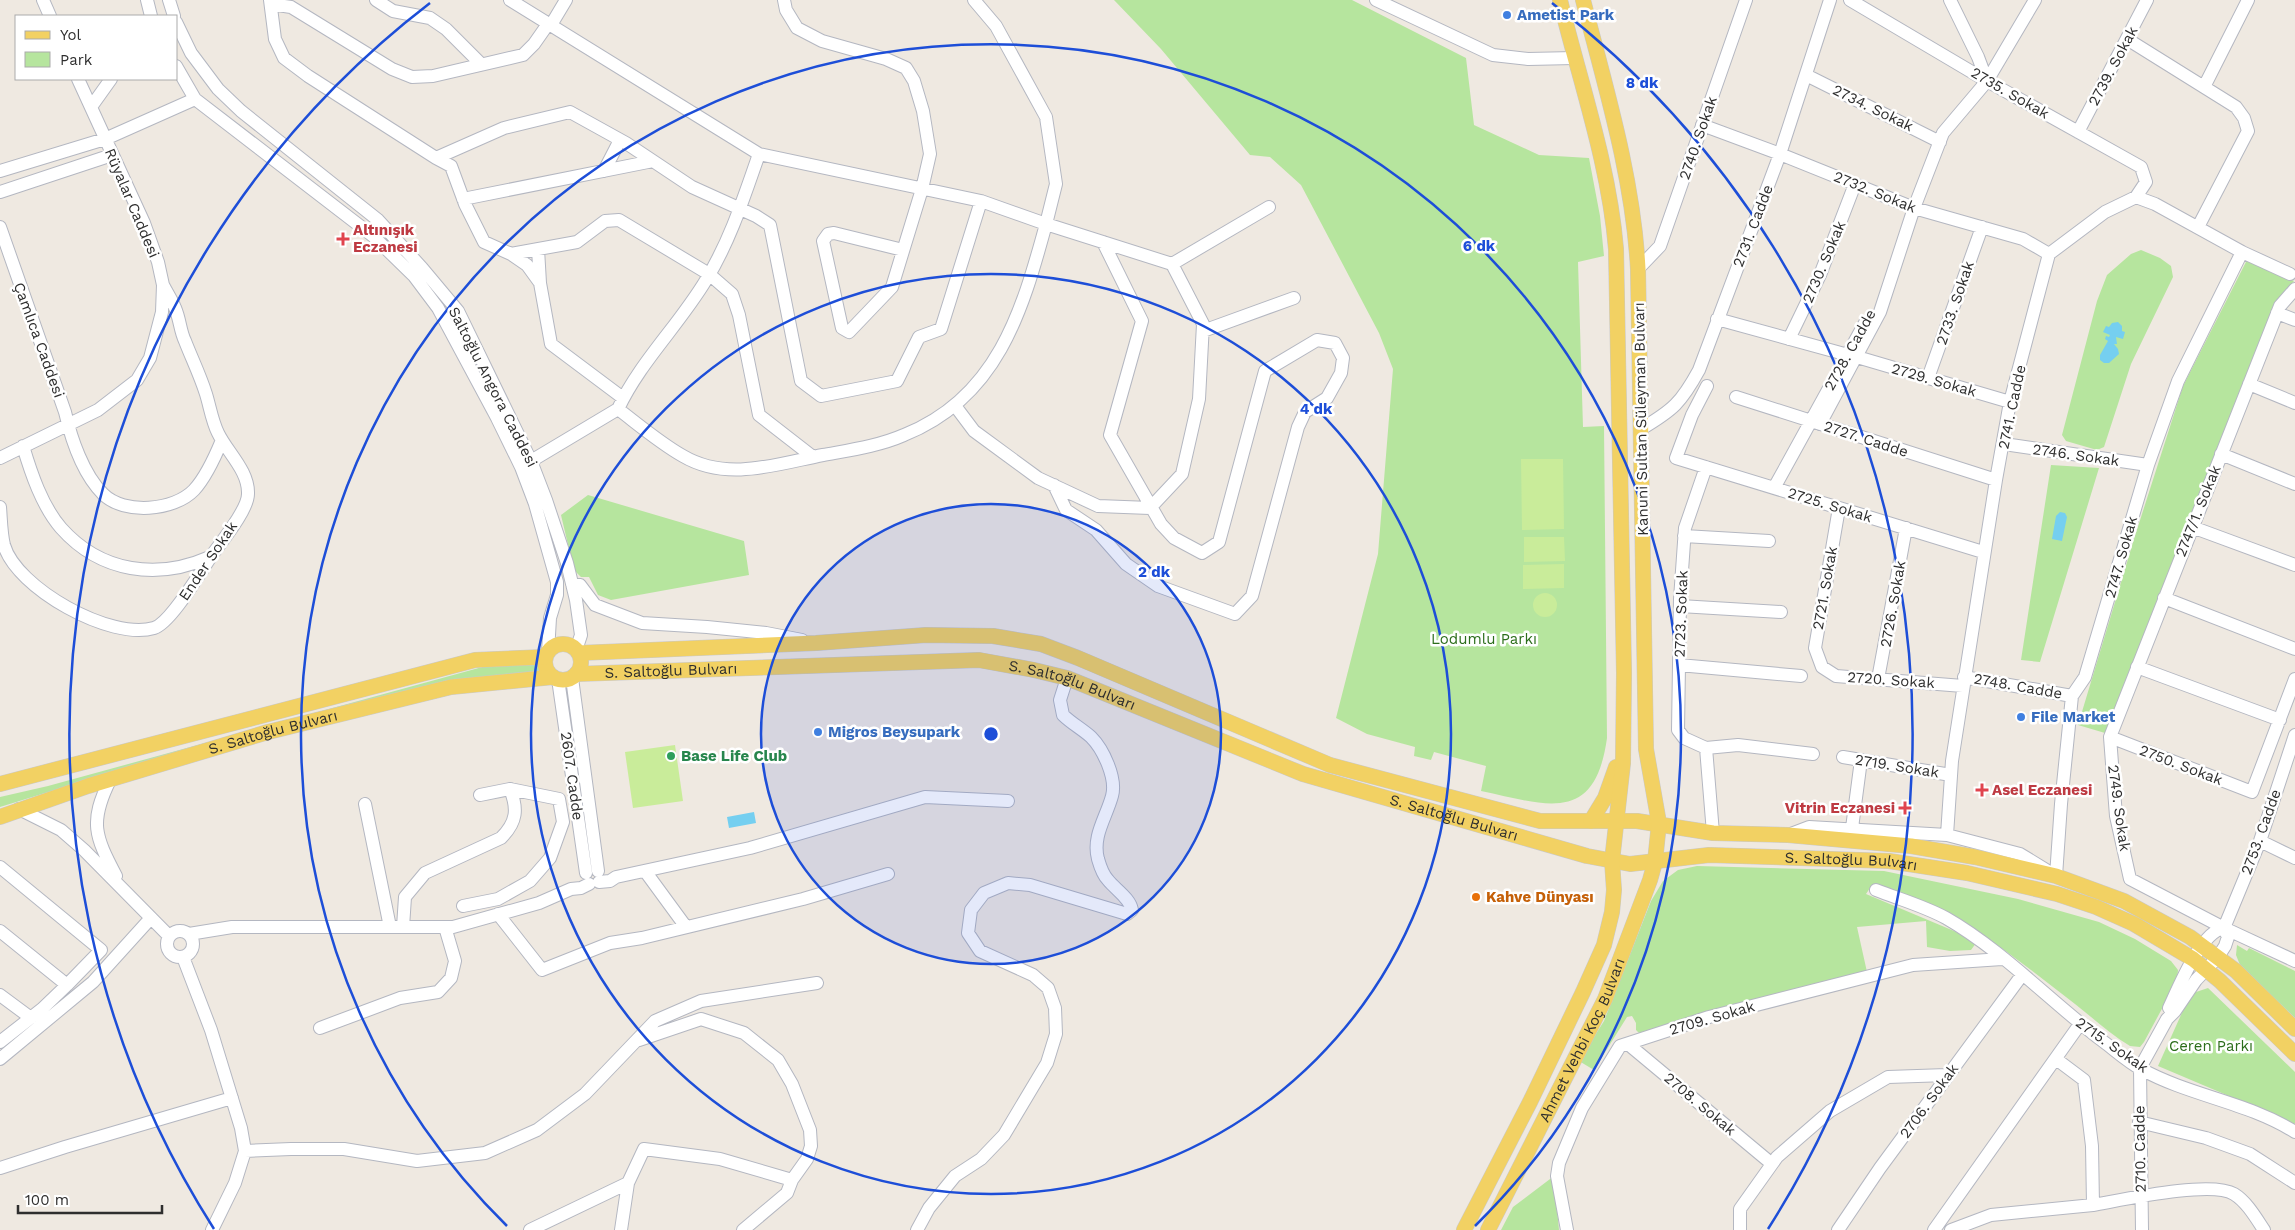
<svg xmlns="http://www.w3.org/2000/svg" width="2295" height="1230" font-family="'Work Sans',sans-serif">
<rect width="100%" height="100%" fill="#efe9e1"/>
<path fill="#b6e59e" d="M1114,0H1352L1466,58L1474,125L1539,155L1589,158L1600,216L1604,256L1578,262L1583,427L1604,426L1607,738C1595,825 1547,805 1481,791L1486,766L1434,752L1431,760L1414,756L1415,747L1367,734L1336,718L1378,554L1393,369L1379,333L1301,185L1270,157L1250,155L1161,49Z
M2141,250L2160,258L2171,266L2173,277L2131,364L2104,447L2097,450L2066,441L2062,435L2097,301L2107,275L2131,254Z
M2247,260L2294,281L2276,303L2105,733L2078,725L2134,539L2183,386Z
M2051,465L2099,468L2040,662L2021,660Z
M588,495L744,541L749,575L611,600L598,595L589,577H581L574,570L561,515Z
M539,664L541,673L55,790L0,807V797L48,786L486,666Z
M1697,866L1884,871L2018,899L2099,922L2135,939L2171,961L2178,970L2177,981L2144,1042L2140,1047L2130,1046C2110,1034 2093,1018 2075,1004C2014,957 1949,902 1872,885L1866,894L1966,936L1976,943L1971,950L1950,951L1927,947L1926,921L1857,927L1867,972L1640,1034L1636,1030V1023L1632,1016L1627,1017L1594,1070L1579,1061L1604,1021L1651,901L1663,881L1678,870Z
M2237,945L2247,951L2249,948L2295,971V1018L2240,965L2236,955Z
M2208,988L2295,1072V1124L2158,1066L2185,1006L2196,992Z
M1554,1176L1559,1230H1501L1513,1207Z"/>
<path fill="#c9ec9a" d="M1521,459H1563L1564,529L1522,530Z
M1524,537H1564L1565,561L1524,562Z
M1564,564V588L1523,589V565Z
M1533 605a12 12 0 1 1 24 0a12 12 0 1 1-24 0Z
M675,745L683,801L633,808L625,752Z"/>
<path fill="#75cff0" d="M2118,322L2122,326V331L2125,332L2123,339L2116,337L2117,344H2114L2118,349L2119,354L2109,363H2104L2100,360V355L2108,341L2105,339L2106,336L2109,337L2110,335L2103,332L2106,326L2109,327L2112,323Z
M2060,512L2065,513L2067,517L2062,541L2052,539L2056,516Z
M754,812L756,823L729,828L727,817Z"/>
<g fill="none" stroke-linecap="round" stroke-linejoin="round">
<defs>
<path id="minor" d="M43,0L50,16
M147,0L151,16
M169,0L174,16
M270,0L275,39L284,58L308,76L436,158L451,166L465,204L484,242L511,254L577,242L605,221L619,220L709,274L732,294L739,315L759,415L813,457
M376,0L393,11L430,18L446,29L480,63
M510,0L759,154L981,201L1046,224C1022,312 997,398 904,435C879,446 850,450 823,455C777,464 727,482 683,456C660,443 639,425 618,409L521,467
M784,0L786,10L797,28L822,41L886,59L906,68L914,81L923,111L930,154L922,189L892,287L849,332L842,328L823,241L828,234L834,233L903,250
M1376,0L1493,55L1528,59L1574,58
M1850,0L1987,81L2141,167L2146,182L2136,197
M1950,0L1978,57L1987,81
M271,4L291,7L392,69L412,77L433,76L523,55L534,44L548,24
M176,22L191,53L218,89L241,111L378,220L422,268L458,311L531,461L546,500L567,563L576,600L581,635L576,650
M551,25L566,0
M2127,39L2236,107L2244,118L2248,131L2198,227
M176,66L195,99L373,236L414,276L438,308L497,418L521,467L535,504L557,582V595L550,618L548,652
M1806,75L1940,142
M2204,87L2248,0
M91,107L111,79
M1702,125L1780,154L1914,208L2023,239L2049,254
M2078,132L2147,0
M436,158L504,128L570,112L626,143L692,187L756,216L770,225L801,381L821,396L897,381L919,337L941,329L981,201
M0,171L105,139L195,99
M604,171L620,140
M0,192L112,155
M463,199L653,161
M0,227L65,412C71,438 83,474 103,494C124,515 174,511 194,490C206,477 215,457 222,440
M538,249L540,283
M511,254L527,265L540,283L551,344L623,398
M1172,264L1269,207
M1638,269L1660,246L1746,0
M2295,289L2280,306L2110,737L2116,816L2130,879L2224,928L2295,961
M2277,313L2295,320
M1717,319L1848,355
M1203,331L1294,298
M1789,339L1820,275L1855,184
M1857,357L2010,402
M1928,378L1982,227
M2249,384L2295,403
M1707,386L1692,415L1676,458L1983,552
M1736,397L1996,480
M956,407L974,431L1038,478L1098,506L1150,508L1182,474L1199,399L1203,324L1172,264L1046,224L1056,184L1046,117L996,26L974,0
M618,409C640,362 679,325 706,280C730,241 744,197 759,154
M1820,424L1880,312L1914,208L1943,133L1987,81L2035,0
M1641,429C1673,410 1681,403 1699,370L1780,154L1830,0
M2004,444L2148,465
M23,446C31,473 42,506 61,528C101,573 158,580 210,557
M2221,454L2295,484
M0,458L98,410L137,380L150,358L162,312L163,285L158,262L144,223L78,79
M1706,467L1685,528L1680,599L1678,730L1684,738L1706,748
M1054,485L1066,510L1096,530L1126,564L1158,586L1235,614L1252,596L1298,427L1305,412L1327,398L1341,373L1343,358L1335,343L1317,340L1265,371L1219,542L1202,553L1174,538L1161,524L1110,435L1142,321L1103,242
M1774,488L1865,323
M0,507C1,519 1,533 4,545C16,588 111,641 154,628C171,623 201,571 212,555C222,541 248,510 248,494C249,471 227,452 218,433C212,421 210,407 206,394C200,375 192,359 185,341C180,331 180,319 175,308C172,300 167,293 163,285
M1839,508L1815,648L1822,667L1836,676L1963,686
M2192,527L2295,565
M1684,536L1769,541
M572,584L580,585L595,605L642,623L707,627L766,633L802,640
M2164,598L2295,649
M1680,606L1781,612
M1679,665L1801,676
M2137,667L2280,720
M1964,677L2072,696
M572,678L598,871
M558,679L586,873
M1878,679L1906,528
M2110,737L2252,792L2295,679
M1706,748L1738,745L1813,754
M1706,748L1713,833
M1843,757L1951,775
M110,780C89,822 95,836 116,876
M365,804L390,927
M19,809L61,830L84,850L169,936
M1852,828L1861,760
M1788,835L1809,827L1947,835L2020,854L2056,876L2061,804L2072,696L2085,677L2148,465L2178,381L2242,252
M1947,835L1952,761L1996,480L2010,402L2049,254L2105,212L2136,197L2155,204L2242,252L2290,274
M2260,841L2295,858
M0,867L101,950L67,985
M645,871L686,927
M599,882L610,881L616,877L750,848L925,797L1008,801
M1876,890C1899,899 1924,906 1946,918C2002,950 2052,1003 2104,1042C2116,1051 2128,1062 2141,1069C2190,1096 2247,1102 2295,1132
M463,906L498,899L530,881L550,858L563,822L559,799L510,789
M498,914L542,970L610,943L642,938L803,899L888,874
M403,927L405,897L425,873L501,838C517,822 518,809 510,789L480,795
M2224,928L2260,841L2295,735
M167 944a13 13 0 1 1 26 0a13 13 0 1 1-26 0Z
M0,931L67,985L42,1009L0,1042
M189,934L232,927H453L539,903L571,889L581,888L589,884
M183,957L211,1030L241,1128L245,1151L235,1183L212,1230
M0,995L31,1018
M2169,1008C2178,989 2201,931 2224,928
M320,1028L400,998L438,992L451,978L455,961L445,927
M639,1040L701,1019L744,1033L778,1060L792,1084L810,1130L811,1146L807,1159L792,1180
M1628,1044L1772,1164
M0,1059L93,982L150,919
M2139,1122L2206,1138L2250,1154L2295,1183
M245,1151L291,1149H344L417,1161L485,1153L537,1130L585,1094L655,1021L701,1001L817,983
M0,1168L65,1147L232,1098
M2093,1205C2122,1200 2211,1180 2234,1194C2247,1202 2256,1218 2264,1230
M530,1230L628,1183
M621,1230L628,1183L644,1149L720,1159L792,1180L787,1193L743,1230
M917,1230L929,1208L955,1176L981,1159L1004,1135L1047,1063L1056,1034L1055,1008L1048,988L1033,975L980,951L968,933L971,910L984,893L1008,883L1030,885L1127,914L1132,910C1130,898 1115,889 1108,880C1103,875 1100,866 1098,859C1092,836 1106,818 1112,796C1117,778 1103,749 1091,737C1082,729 1071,723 1063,715L1060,700L1067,678
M1567,1230L1557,1176L1559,1163L1582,1108L1620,1046L1709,1017L1913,965L2002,959
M1740,1230V1209L1777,1157L1830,1111L1888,1077L1947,1075
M1838,1230L1880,1168L2022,975
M1934,1230L2080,1024
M1951,1230L1991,1215L2093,1205L2092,1146L2084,1080L2056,1059
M2142,1230L2140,1068L2167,1019L2175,1011L2196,980L2218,957L2225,946L2228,937L2224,928"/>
<g id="major">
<circle cx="563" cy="662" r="18"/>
<path d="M579,653L816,643L926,635L993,636L1041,644L1078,658L1330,765L1540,821H1637L1713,833L1788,835L1911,846L1975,857L2056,876L2124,901L2190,937L2236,971L2295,1029"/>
<path id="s1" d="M576,674L979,660L1034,670L1067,678L1303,774L1587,856L1630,864L1709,855L1889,861L1967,873L2057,894L2096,907L2134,924L2193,959L2220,981L2295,1054"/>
<path d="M0,784L475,660L545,657"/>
<path id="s2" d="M0,817L88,786L268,732L451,687L553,677"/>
<path d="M1591,821L1605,798L1616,767"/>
<path d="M1464,1230L1530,1102L1583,992L1604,945L1612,912L1614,890L1612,861L1623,763L1624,673L1616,249C1609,164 1580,82 1560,0"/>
<path id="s3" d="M1488,1230L1605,999L1650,880L1655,862L1659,823L1646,749L1638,269C1633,177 1606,89 1583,0"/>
</g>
</defs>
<use href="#minor" stroke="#b4b7c1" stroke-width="14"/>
<use href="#major" stroke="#c9c9c9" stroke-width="16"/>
<use href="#minor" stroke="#fff" stroke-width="12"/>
<use href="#major" stroke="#f2d163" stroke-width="15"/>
</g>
<circle cx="991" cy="734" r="230" fill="#1d4ed8" fill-opacity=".12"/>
<g fill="none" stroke="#1d4ed8" stroke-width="2.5">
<circle cx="991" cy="734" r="230"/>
<circle cx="991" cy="734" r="460"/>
<path d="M507 1226A690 690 0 1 1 1475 1226"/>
<path d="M214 1229A921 921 0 0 1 430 3M1552 3A921 921 0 0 1 1768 1229"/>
</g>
<g fill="#3f7fe0" stroke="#fff" stroke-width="2">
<circle cx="1507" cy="15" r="5"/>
<circle cx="2021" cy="717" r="5"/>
<circle cx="818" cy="732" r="5"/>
</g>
<g fill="#e0444e" stroke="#fff" stroke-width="2">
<path d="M340.5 231.5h5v5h5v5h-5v5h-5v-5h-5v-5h5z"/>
<path d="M1979.5 782.5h5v5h5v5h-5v5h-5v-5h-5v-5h5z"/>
<path d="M1902.5 800.5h5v5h5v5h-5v5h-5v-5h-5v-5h5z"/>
</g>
<circle fill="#2e9e5b" stroke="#fff" stroke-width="2" cx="671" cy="756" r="5"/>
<circle fill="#e8710a" stroke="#fff" stroke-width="2" cx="1476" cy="897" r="5"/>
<g text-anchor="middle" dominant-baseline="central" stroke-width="5" stroke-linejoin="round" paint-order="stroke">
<g font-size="15" font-weight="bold" fill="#366cbe" stroke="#fff" text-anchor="start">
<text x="1517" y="15">Ametist Park</text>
<text x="2031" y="717">File Market</text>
<text x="828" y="732">Migros Beysupark</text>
</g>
<g font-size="15" fill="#2e2e2e" stroke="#fff">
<text transform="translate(2113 66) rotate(-62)">2739. Sokak</text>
<text transform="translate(2010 93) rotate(30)">2735. Sokak</text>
<text transform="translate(1873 108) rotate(26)">2734. Sokak</text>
<text transform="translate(1698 138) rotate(-71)">2740. Sokak</text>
<text transform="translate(1875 192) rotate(22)">2732. Sokak</text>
<text transform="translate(132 203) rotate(67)">Rüyalar Caddesi</text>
<text transform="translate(1753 226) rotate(-69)">2731. Cadde</text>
<text transform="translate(1824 262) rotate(-67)">2730. Sokak</text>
<text transform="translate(1955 303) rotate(-71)">2733. Sokak</text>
<text transform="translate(39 340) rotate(70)">Çamlıca Caddesi</text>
<text transform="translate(1850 350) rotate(-61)">2728. Cadde</text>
<text transform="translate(1934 380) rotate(16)">2729. Sokak</text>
<text transform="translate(493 387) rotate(63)">Saltoğlu Angora Caddesi</text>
<text transform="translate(2012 407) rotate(-78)">2741. Cadde</text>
<text transform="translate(1641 419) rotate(-91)">Kanuni Sultan Süleyman Bulvarı</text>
<text transform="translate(1866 439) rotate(18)">2727. Cadde</text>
<text transform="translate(2076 455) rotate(8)">2746. Sokak</text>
<text transform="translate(1830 505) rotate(17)">2725. Sokak</text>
<text transform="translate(2198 511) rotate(-68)">2747/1. Sokak</text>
<text transform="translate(2121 557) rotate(-74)">2747. Sokak</text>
<text transform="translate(208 561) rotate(-56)">Ender Sokak</text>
<text transform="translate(1825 588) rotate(-80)">2721. Sokak</text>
<text transform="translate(1893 604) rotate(-80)">2726. Sokak</text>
<text transform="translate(1681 614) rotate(-88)">2723. Sokak</text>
<text stroke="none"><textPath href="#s1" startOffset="95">S. Saltoğlu Bulvarı</textPath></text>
<text transform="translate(1891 680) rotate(4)">2720. Sokak</text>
<text stroke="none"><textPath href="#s1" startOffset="500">S. Saltoğlu Bulvarı</textPath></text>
<text transform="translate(2018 686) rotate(10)">2748. Cadde</text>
<text stroke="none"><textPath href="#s2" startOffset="286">S. Saltoğlu Bulvarı</textPath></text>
<text transform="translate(2181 765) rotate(21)">2750. Sokak</text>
<text transform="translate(1897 766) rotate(9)">2719. Sokak</text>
<text transform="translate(572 776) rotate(82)">2607. Cadde</text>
<text transform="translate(2119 808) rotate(82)">2749. Sokak</text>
<text stroke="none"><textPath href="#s1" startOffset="905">S. Saltoğlu Bulvarı</textPath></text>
<text transform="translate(2261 832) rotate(-70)">2753. Cadde</text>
<text stroke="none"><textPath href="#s1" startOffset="1309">S. Saltoğlu Bulvarı</textPath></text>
<text transform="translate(1712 1018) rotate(-16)">2709. Sokak</text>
<text stroke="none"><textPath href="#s3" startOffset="212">Ahmet Vehbi Koç Bulvarı</textPath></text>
<text transform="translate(2112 1045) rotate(35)">2715. Sokak</text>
<text transform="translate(1929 1101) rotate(-54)">2706. Sokak</text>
<text transform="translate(1700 1104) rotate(40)">2708. Sokak</text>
<text transform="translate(2140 1149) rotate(-91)">2710. Cadde</text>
</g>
<g font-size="15" font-weight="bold" fill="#be3a42" stroke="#fff" text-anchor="start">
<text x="353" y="230">Altınışık<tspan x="353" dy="17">Eczanesi</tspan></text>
<text x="1992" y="790">Asel Eczanesi</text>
<text x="1895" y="808" text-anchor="end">Vitrin Eczanesi</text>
</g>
<g font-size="15" fill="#2c6e1b" stroke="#fff">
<text x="1484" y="639">Lodumlu Parkı</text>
<text x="2211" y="1046">Ceren Parkı</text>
</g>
<g font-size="15" font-weight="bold" fill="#27864d" stroke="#fff" text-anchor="start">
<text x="681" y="756">Base Life Club</text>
</g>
<g font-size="15" font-weight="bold" fill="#c56008" stroke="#fff" text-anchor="start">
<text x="1486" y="897">Kahve Dünyası</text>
</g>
</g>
<circle cx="991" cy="734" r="8" fill="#1d4ed8" stroke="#fff" stroke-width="2.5"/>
<g font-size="15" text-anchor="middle" font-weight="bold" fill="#1d4ed8" stroke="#fff" stroke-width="5" stroke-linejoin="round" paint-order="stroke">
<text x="1642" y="88">8 dk</text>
<text x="1479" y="251">6 dk</text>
<text x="1316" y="414">4 dk</text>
<text x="1154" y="577">2 dk</text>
</g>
<rect x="15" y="15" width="162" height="65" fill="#ffffff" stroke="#ababab"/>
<rect x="25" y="31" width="25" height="8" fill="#f2d163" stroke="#ababab"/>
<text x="60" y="40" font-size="15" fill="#2e2e2e">Yol</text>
<rect x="25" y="52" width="25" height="15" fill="#b6e59e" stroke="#ababab"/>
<text x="60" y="65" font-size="15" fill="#2e2e2e">Park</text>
<path d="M18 1205v8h144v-8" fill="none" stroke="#2e2e2e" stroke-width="2.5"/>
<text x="25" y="1205" font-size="15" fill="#2e2e2e" stroke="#ffffff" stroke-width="4" paint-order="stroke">100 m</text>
</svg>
